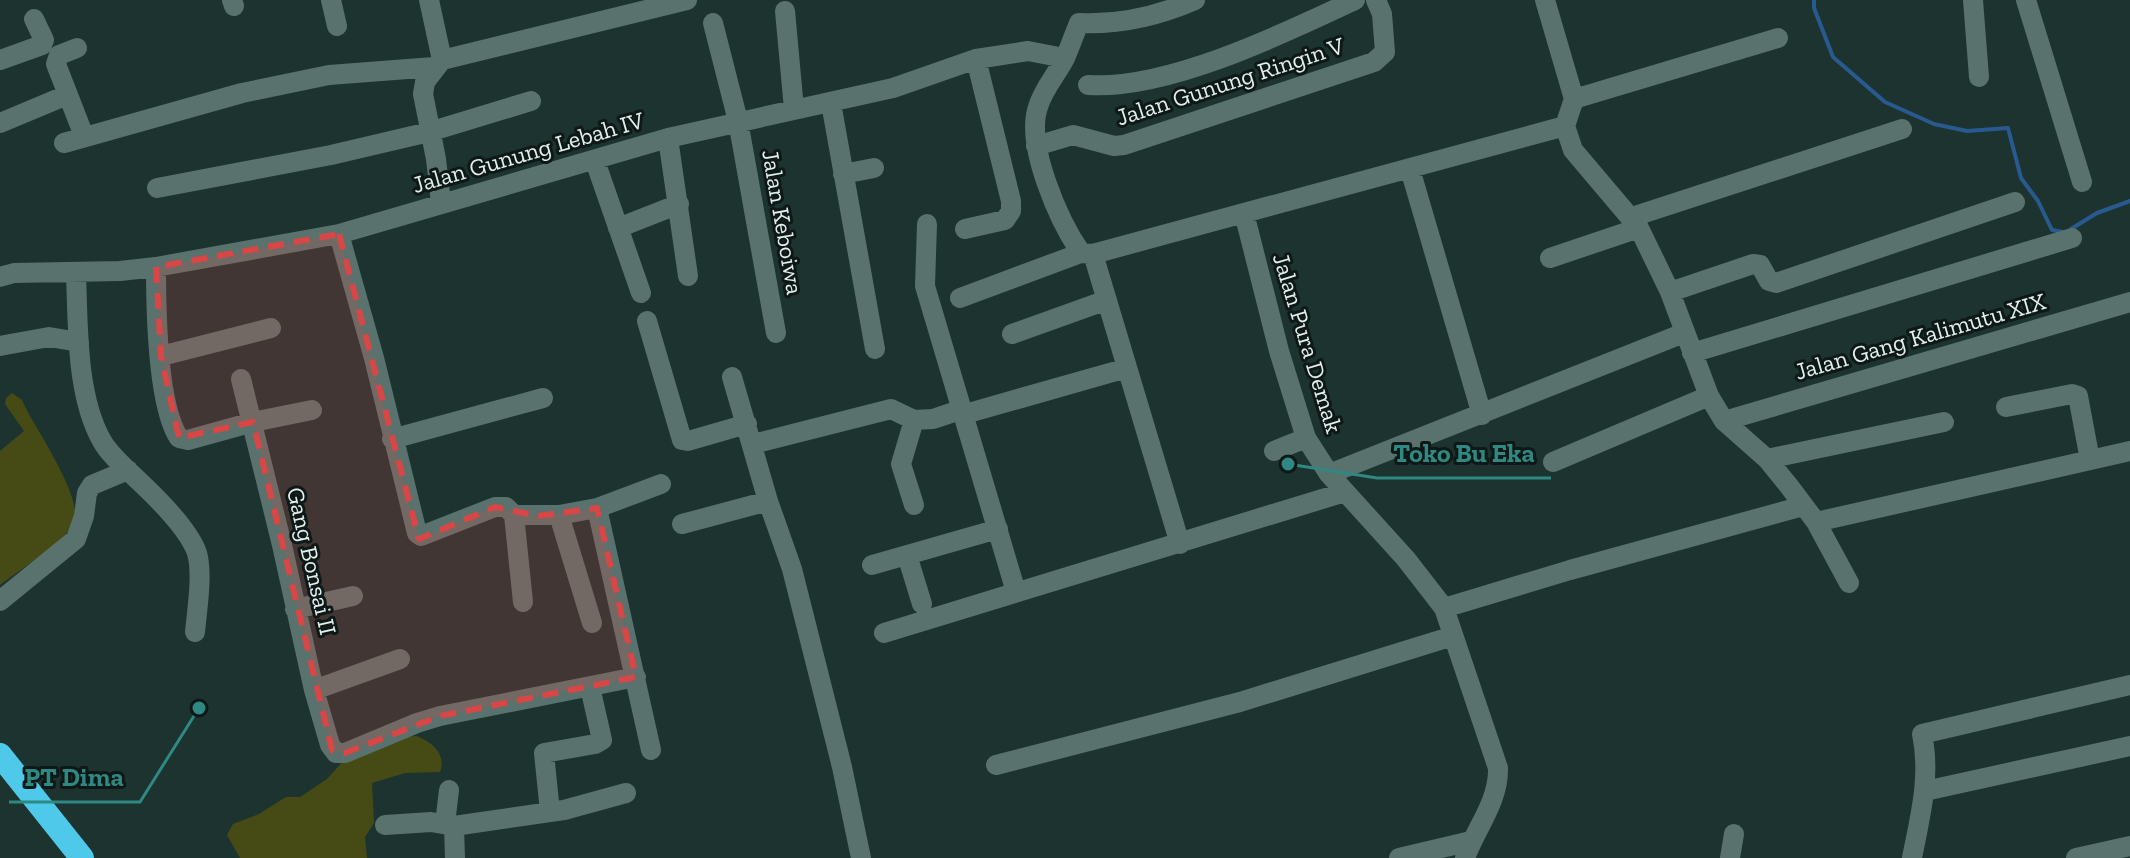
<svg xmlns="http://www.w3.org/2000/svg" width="2130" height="858" font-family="'Zilla Slab',serif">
<rect width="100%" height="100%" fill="#1c3330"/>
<path fill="#464b16" d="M12,393L22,400C32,425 87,500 73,525C63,542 17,572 0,585V451L24,431L5,404L6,398Z
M416,736C431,741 447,754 440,772L405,773L372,783L374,823L365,837L367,858H240L227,835L233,824L259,814L286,797H300L327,779L345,759L402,737Z"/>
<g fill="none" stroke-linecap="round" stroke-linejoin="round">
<path stroke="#295a8f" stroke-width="4" d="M1814,0V8L1833,57L1885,102L1934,124L1967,131L2008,128L2021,178L2038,201L2052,230L2063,232
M2071,229L2097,213L2130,201"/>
<path stroke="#59726d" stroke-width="20" d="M232,0L234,6
M331,0L337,26
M429,0L442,60
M1195,0C1158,16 1119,25 1079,23C1074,35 1070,47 1065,58C1057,74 1043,89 1038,107C1025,145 1059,221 1081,253L1093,254L1565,126
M1545,0L1574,99L1565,126L1573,150L1639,228L1670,292L1709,396L1724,421L1767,459L1789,486L1816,522L1849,583
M1973,0L1979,77
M2026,0L2082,182
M785,11L794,109
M713,23L738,121L776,333
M77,48L59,55L56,64L84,136
M0,60L42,45L44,40L34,19
M1088,85C1167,90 1283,34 1355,0
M1574,99L1778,38
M831,103L875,349
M0,123L67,95
M668,138L688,276
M64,143L242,93L329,75L434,67
M1036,146L1073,135L1114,146L1124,145L1374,62L1385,52L1382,14L1376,0
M595,161L641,293
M1410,169L1482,415
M843,174L874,168
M157,188L331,155L429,132L531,101
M441,203L436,159L423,94L425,82L442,60L687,0
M1244,213L1279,351L1306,438L1329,474L1406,559L1444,608L1498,768C1499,801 1476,828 1465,858
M1632,217L1902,129
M927,224L925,286L1016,592
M618,228L679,204
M965,229L1005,220L1011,211V201L976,59
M339,234L374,358L417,533L421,536L495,507H506L514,515H559L597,508L661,484
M1093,254L1180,544
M1550,258L1639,228
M156,267C156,308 157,405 179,438L188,440L253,422L312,410
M76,273C78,324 76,396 102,441C111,457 127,469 140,482C157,498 189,530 197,553C203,574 197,610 195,632
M0,277L14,273L120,271L156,267L339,234L668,138L893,88L976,59L1028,51L1064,58
M1670,292L1753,264L1760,265L1769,281L1776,283L2015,202
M960,298L1081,253
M647,321L682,440L688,441L747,424
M1012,334L1107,300
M0,346L49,337L79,342
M1692,353L2072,238
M161,356L271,328
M732,377L768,501L792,569L842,767L861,858
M241,379L282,545L314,690L330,745L336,753H345L417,723L440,716L636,677
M2006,407L2072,394L2078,396L2090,460
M965,414L1127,368
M914,420L933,419L963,409
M1724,421L2130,302
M392,439L543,398
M753,444L891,409L914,420
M1274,451L1306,438
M1767,459L1944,422
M1553,462L1709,396
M1329,474L1684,333
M914,505L901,464L914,420
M597,508L651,750
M514,515L523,602
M559,515L592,623
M1816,522L2130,451
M682,524L768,501
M907,555L922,604
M872,565L998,529
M0,601L76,539L84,516L87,493L92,485L128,470
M1444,608L1570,570L1803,506
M295,609L353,596
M884,633L1345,492
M314,690L400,659
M996,765L1240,702L1453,636
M1925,791L2130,746
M550,812L544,753L595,744L602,740L590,687
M445,824L449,790
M385,825L431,822L454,826
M455,858L454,826L564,810L626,793
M1399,858L1471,841
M1730,858L1734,834
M1912,858C1920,817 1931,776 1922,734L2130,685
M2076,858L2130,846"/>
<path stroke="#4fc9e9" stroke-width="24" d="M0,755L82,858"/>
</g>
<path fill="#d84646" fill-opacity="0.2" stroke="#d84646" stroke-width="6" stroke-dasharray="16 10" stroke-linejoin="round" d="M339,234L419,539L495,507L538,516L597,508L636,677L440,716L345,753L332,750L253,422L179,438L161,356L156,267Z"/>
<g text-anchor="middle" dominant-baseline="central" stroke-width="6" stroke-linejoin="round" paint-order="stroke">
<g font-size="24" fill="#e2f0ed" stroke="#0e1917">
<text transform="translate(1230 81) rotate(-18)">Jalan Gunung Ringin V</text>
<text transform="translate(528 152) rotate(-16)">Jalan Gunung Lebah IV</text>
<text transform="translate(783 222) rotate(80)">Jalan Keboiwa</text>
<text transform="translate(1920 336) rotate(-16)">Jalan Gang Kalimutu XIX</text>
<text transform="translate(1308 343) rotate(73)">Jalan Pura Demak</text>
<text transform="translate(312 561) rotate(77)">Gang Bonsai II</text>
</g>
</g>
<path fill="none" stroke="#2f8881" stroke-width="3" d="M1288 464L1377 478H1551M199 708L140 802H9"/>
<g fill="#2f8881" stroke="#0e1917" stroke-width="3">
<circle cx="1288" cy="464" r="8"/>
<circle cx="199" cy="708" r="8"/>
</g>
<g font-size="26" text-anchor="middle" font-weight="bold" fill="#2f8881" stroke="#0e1917" stroke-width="6" stroke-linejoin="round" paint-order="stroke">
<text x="1464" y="462">Toko Bu Eka</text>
<text x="74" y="786">PT Dima</text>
</g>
</svg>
